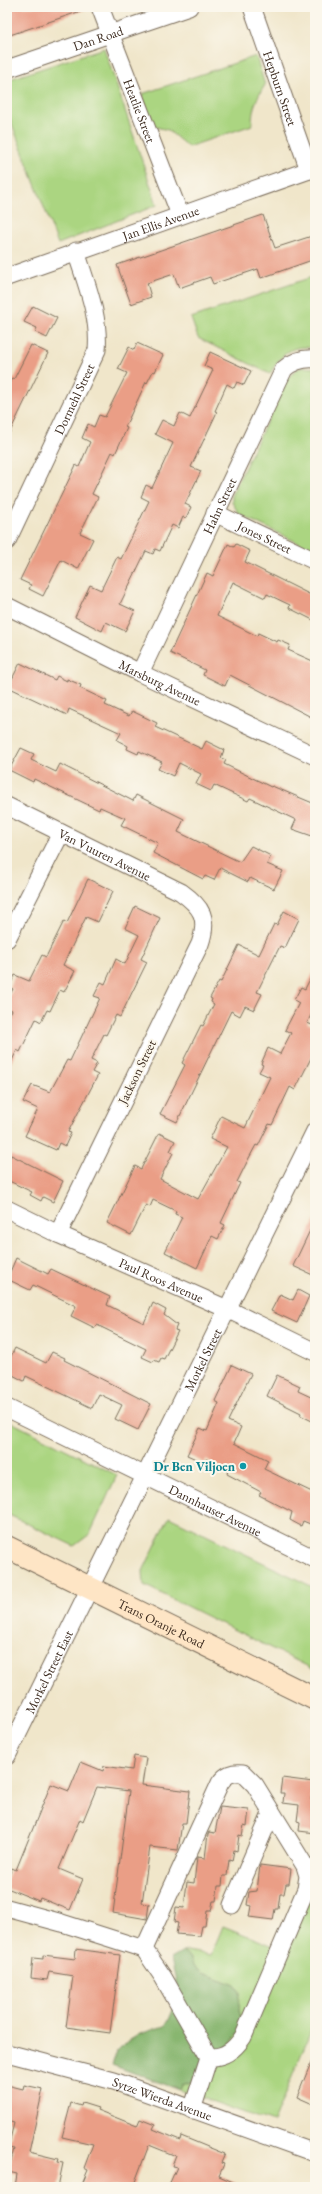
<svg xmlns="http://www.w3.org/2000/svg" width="322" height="2194" font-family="'EB Garamond',serif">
<rect width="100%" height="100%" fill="#fbf7ec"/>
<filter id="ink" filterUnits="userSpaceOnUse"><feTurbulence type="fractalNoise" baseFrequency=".025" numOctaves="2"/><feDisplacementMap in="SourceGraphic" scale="8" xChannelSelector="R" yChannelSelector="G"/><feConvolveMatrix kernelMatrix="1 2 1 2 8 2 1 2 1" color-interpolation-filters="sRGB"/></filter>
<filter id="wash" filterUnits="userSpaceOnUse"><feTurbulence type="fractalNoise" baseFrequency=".012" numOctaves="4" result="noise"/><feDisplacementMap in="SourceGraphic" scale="16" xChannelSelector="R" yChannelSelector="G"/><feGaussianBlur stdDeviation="0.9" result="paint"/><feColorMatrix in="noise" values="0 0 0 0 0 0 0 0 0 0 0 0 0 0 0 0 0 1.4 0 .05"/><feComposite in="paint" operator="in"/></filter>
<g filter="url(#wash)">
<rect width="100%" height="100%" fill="#f0e6ca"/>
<path fill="#abd581" stroke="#738050" d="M104,48L157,205L58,244L7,111V80Z
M256,56L265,85C256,99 252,108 252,125L188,147L168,130L152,126L142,94Z
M315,276V349C292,342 280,356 270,374L198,338L191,318Z
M304,367L315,368V551L239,514L232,502V494L288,378L297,369Z
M7,1420L117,1475L90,1534L74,1546L7,1514Z
M169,1517L315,1588V1670L144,1585L143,1571Z
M315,1886V2021L273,2123L180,2090L182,2085L205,2077L243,2026L239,2010L240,1992L235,1985L202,1973L193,1965L190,1957L183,1952L187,1951L211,1955L223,1926L286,1951Z"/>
<path fill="#88b66f" stroke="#627046" d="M183,1952L190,1957L193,1965L202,1973L235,1985L240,1992L239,2010L243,2026L205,2077L182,2085L180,2090L112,2065L117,2051L125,2043L140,2034L164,2026L168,2022L179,1996L171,1959Z"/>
<g id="blocks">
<path fill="#ea9e86" d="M7,7H86L87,9L7,36Z
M263,215L275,248L315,235V259L261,278L258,269L213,284L210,277L179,288L174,274L147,283L151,297L131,304L117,265Z
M33,306L57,318L47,338L35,332L37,328L24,322Z
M137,343L163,355L155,372L153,371L147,383L146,382L125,427L127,428L115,454L112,452L92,494L98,497L80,533L93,539L78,569L61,560L43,596L29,589L31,585L20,580L76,465L79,467L90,442L82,438L88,424L94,427L99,415L105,417L127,373L118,369L129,347L134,350Z
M31,345L48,353L7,438V387L12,378L14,379Z
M210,352L251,371L244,385L237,382L234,388L227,384L215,411L217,412L191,467L201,471L185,504L191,507L186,518L183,517L178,528L172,525L160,551L155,549L153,554L146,551L120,604L135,611L125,631L106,622L102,631L75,617L90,585L101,590L117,557L121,559L149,501L141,497L146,485L152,488L173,443L155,434L162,420L174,426L180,413L190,418L213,370L204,366Z
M228,544L234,547L236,544L250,551L245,562L315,597V621L289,608L290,605L267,594L265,598L233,582L217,616L257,636L258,633L277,642L278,640L290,645L288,650L315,662V719L230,675L225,686L203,675L205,670L170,653L207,573L213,576Z
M20,663L55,680L57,676L67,681V679L81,685L80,688L107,701L105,705L129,716L132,711L157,723L155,727L202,749L206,741L224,750L221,758L226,760L224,764L271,787L272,786L315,804V837L292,829L296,820L250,798L248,801L214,785L211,791L196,784L201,774L179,763L173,776L158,769L162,762L139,751L138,754L127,749L128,746L117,740L121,733L69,709L67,715L8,687Z
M21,748L34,754L31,760L56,772L60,764L133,801L136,795L184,819L178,832L240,862L251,846L271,856L267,864L283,871L274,889L250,878L248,882L220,868L214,880L205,876L203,879L153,853L158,843L121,825L125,818L100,807L99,810L34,779L33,782L9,770Z
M88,879L113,891L98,922L86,917L63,965L75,971L64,992L60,990L50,1011L47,1010L41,1022L36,1019L20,1052L17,1050L7,1071V1020L12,1010L7,1008V1000L13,989L9,987L15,975L29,981L42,955L46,957L64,921L67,923Z
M135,906L160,918L141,959L147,962L120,1017L116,1015L106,1035L104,1034L91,1060L97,1063L92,1072L98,1075L68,1132L71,1133L65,1146L59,1143L56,1150L25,1136L38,1109L23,1102L32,1085L50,1092L67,1060L70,1061L100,998L94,996L101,982L105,984L116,959L125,964L139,935L125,928Z
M284,911L299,919L285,948L280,946L257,992L262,994L254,1010L245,1006L240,1016L231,1011L177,1122L160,1114L185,1065L182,1063L201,1025L203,1026L214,1004L211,1002L212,999L210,998L219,981L221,982L239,945L259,955L274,924L277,925Z
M315,969V1007L307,1023L315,1026V1050L295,1090L290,1087L272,1125L269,1124L258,1146L256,1145L249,1158L237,1182L240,1183L221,1223L225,1225L218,1239L212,1236L197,1268L165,1252L182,1217L175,1214L176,1211L153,1200L150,1207L146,1205L131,1235L107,1223L135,1166L141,1169L159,1133L175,1141L170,1151L173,1153L160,1179L198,1199L227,1147L210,1139L221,1116L245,1128L270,1077L259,1072L263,1065L261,1064L268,1048L280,1054L291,1033L285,1030L299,1003L294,1000L301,987L305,989Z
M11,1155L63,1181L53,1202L43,1197L41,1201L30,1195L32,1192L7,1180V1163Z
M315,1220V1276L293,1266Z
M16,1258L48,1274L51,1269L110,1297L107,1305L144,1323L153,1303L166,1310L164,1315L177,1325L175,1330L178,1331L164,1359L161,1358L159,1362L154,1360L153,1362L142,1357L146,1349L97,1325L95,1328L71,1316L76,1306L33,1285L30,1290L7,1279Z
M298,1290L309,1296L297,1323L271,1311L280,1294L293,1300Z
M15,1348L46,1363L52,1352L65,1358L64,1360L151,1404L138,1430L115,1419L122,1405L99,1394L92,1408L26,1376L24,1381L7,1372V1364Z
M232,1365L251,1374L228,1421L241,1427L234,1443L268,1460L264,1469L314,1493L311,1500L315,1502V1526L303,1521L301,1526L290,1520L292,1512L259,1495L261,1492L227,1474L228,1471L206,1459L205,1463L187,1455L200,1428L207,1431L219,1403L215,1401Z
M277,1375L300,1386L298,1391L315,1399V1412L312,1421L300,1415L301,1413L267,1396Z
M134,1756L146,1758L142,1785L190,1791L186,1823H182L178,1850L150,1847L142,1903L149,1904L147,1919L113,1913L129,1791L97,1787L83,1821L80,1819L59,1869L83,1879L70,1910L40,1898L39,1901L7,1888V1880L12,1868L16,1870L51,1784L69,1791L81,1762L103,1771L104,1766L132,1770Z
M282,1778L313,1782L311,1800H315V1833L299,1831L300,1822L297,1821L299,1805L283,1803L284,1793H280Z
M220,1807L249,1810L247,1826L244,1825L242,1836L239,1835L237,1851L234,1850L232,1861L229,1860L227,1876H223L222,1886H218L216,1901H213L211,1911H207L205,1926H202L200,1936L176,1934L178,1923L174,1922L176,1907L184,1908L187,1882L194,1883L197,1857L205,1858L208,1834L209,1832L215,1833Z
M260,1865L291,1869L289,1884H286L284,1894H280L278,1909H275L273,1920L249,1917L251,1906L247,1905L249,1892L257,1891Z
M76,1949L120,1955L110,2033L66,2027L73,1976L49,1972L47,1980L31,1978L33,1958L43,1959V1955L75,1959Z
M315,2053V2105L297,2097Z
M7,2085L23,2089L24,2085L43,2089L29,2152L58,2159L57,2162L63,2163L58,2187H15L17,2174L8,2172L14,2149L8,2148L14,2123L7,2121Z
M71,2103L81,2106L82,2103L98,2108L97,2110L137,2126L140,2119L155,2125L153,2129L180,2140L181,2136L225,2154L221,2163L224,2164L219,2176L245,2187H168L177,2167L172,2166L176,2156L149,2145L133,2187H81L88,2170L84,2168L93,2144L62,2137Z"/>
</g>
</g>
<g filter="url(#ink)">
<use href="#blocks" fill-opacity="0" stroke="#7a6c5a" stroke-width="1"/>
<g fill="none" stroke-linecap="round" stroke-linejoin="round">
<defs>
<g id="minor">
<path id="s1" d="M100,7L180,215"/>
<path id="s2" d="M252,7L309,170"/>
<path id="s3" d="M7,69L189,7"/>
<path id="s4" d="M7,277L315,168"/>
<path id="s5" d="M215,513L315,561"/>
<path id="s6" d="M7,541L97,350C100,316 86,284 76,251"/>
<path id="s7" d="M7,606L140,673L315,756"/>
<path id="s8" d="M140,673L284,369C293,361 303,358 315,359"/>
<path id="s9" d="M7,806L181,892C202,907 209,918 200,944L58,1234"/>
<path d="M7,939L61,833"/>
<path id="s10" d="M7,1209L58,1234L227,1309L315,1352"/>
<path id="s11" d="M7,1408L315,1559"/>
<path id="s12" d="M7,1756L315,1131"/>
<path d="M232,1905L271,1814"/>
<path d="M7,1908L62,1923L144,1949L163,1977L209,2057C225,2058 235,2049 243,2037L306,1889L308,1876L305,1866L255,1785L243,1773C232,1772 226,1774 220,1783L144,1949"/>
<path id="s13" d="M7,2053L114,2081L315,2153"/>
<path d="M192,2110L209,2057"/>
</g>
<g id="secondary">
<path id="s14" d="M7,1547L315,1699"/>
</g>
</defs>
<use href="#minor" stroke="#7a6c5a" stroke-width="19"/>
<use href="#secondary" stroke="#7a6c5a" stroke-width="24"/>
<use href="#minor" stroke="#fff" stroke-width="17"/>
<use href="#secondary" stroke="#fee5c5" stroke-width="22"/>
</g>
</g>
<circle fill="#0f9aa8" stroke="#fbf7ec" stroke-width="1.5" cx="243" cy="1466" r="4"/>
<g text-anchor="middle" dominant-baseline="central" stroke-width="4" stroke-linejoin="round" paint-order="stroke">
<g font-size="13" fill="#3b2a1e" stroke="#fbf7ec">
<text stroke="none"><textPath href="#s3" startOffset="96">Dan Road</textPath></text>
<text stroke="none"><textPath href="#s2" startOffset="86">Hepburn Street</textPath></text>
<text stroke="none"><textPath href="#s1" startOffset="111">Heatlie Street</textPath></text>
<text stroke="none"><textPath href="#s4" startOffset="163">Jan Ellis Avenue</textPath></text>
<text stroke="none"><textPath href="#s6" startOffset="157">Dormehl Street</textPath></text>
<text stroke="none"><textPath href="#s8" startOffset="185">Hahn Street</textPath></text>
<text stroke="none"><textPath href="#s5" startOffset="55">Jones Street</textPath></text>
<text stroke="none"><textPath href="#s7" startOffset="171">Marsburg Avenue</textPath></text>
<text stroke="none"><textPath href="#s9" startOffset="109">Van Vuuren Avenue</textPath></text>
<text transform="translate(137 1072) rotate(-64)">Jackson Street</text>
<text stroke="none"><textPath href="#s10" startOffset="170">Paul Roos Avenue</textPath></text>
<text stroke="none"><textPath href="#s12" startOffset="442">Morkel Street</textPath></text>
<text stroke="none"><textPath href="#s11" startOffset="232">Dannhauser Avenue</textPath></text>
<text stroke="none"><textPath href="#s14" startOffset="172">Trans Oranje Road</textPath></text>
<text stroke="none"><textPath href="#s12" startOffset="94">Morkel Street East</textPath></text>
<text stroke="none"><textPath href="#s13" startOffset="162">Sytze Wierda Avenue</textPath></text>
</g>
<g font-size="13" font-weight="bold" fill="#0d838f" stroke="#fbf7ec" text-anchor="end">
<text x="235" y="1466">Dr Ben Viljoen</text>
</g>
</g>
<rect width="322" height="2194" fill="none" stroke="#fbf7ec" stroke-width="24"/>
</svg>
